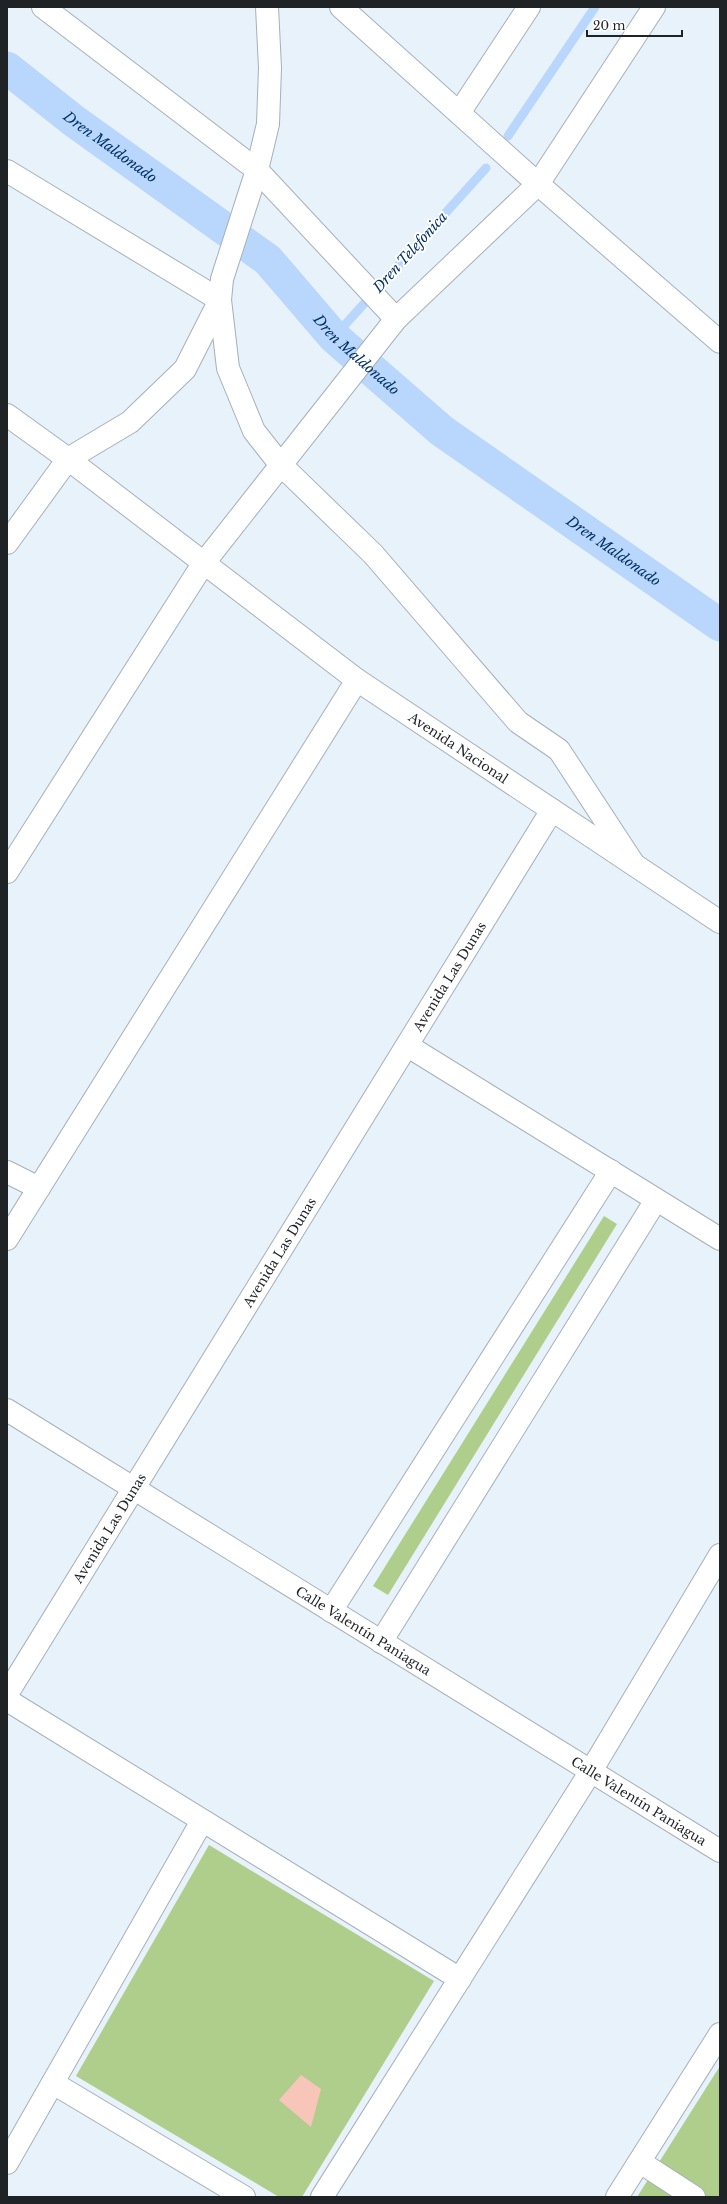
<svg xmlns="http://www.w3.org/2000/svg" width="727" height="2204" font-family="'Libre Baskerville',serif">
<rect width="100%" height="100%" fill="#e7f2fa"/>
<path fill="#afce8c" d="M604,1216L617,1224L388,1595L373,1586Z
M209,1845L434,1981L302,2197H279L76,2076Z
M720,2066V2197H637Z"/>
<g fill="none" stroke-linecap="round" stroke-linejoin="round">
<path stroke="#b9d7fc" stroke-width="9" d="M508,136L595,7
M334,337L486,168"/>
<path stroke="#b9d7fc" stroke-width="33" id="s1" d="M7,68L74,121L268,260L334,337L442,431L720,625"/>
</g>
<path fill="#f8c5b9" d="M301,2075L321,2089L311,2127L279,2100Z"/>
<g fill="none" stroke-linecap="round" stroke-linejoin="round">
<defs>
<g id="minor">
<path d="M43,7L257,170L396,319"/>
<path d="M267,7L270,68L268,124L257,170L222,279L220,300L228,368L254,431L280,464L373,554L518,722L559,750L633,863"/>
<path d="M341,7L538,184L720,342"/>
<path d="M459,113L529,7"/>
<path d="M7,171L220,300L185,369L130,422L68,459L7,543"/>
<path id="s2" d="M7,415L68,459L357,680L720,922"/>
<path d="M7,872L203,564L396,319L538,184L654,7"/>
<path d="M408,1046L720,1239"/>
<path d="M7,1172L39,1188"/>
<path d="M7,1239L357,680"/>
<path id="s3" d="M7,1410L720,1851"/>
<path d="M331,1611L611,1171"/>
<path d="M381,1642L656,1200"/>
<path id="s4" d="M7,1694L552,810"/>
<path d="M7,1700L460,1979"/>
<path d="M53,2083L244,2197"/>
<path d="M640,2162L694,2197"/>
<path d="M7,2163L202,1821"/>
<path d="M322,2197L591,1771L720,1555"/>
<path d="M617,2197L720,2034"/>
</g>
</defs>
<use href="#minor" stroke="#a6b0b8" stroke-width="24"/>
<use href="#minor" stroke="#fff" stroke-width="22"/>
</g>
<g text-anchor="middle" dominant-baseline="central" stroke-width="4" stroke-linejoin="round" paint-order="stroke">
<g font-size="13" fill="#1f2326" stroke="#fff">
<text stroke="none"><textPath href="#s2" startOffset="561">Avenida Nacional</textPath></text>
<text stroke="none"><textPath href="#s4" startOffset="843">Avenida Las Dunas</textPath></text>
<text stroke="none"><textPath href="#s4" startOffset="519">Avenida Las Dunas</textPath></text>
<text stroke="none"><textPath href="#s4" startOffset="195">Avenida Las Dunas</textPath></text>
<text stroke="none"><textPath href="#s3" startOffset="419">Calle Valentín Paniagua</textPath></text>
<text stroke="none"><textPath href="#s3" startOffset="743">Calle Valentín Paniagua</textPath></text>
</g>
<g font-size="14" font-style="italic" fill="#003065" stroke="#fff">
<text stroke="none"><textPath href="#s1" startOffset="130">Dren Maldonado</textPath></text>
<text transform="translate(410 252) rotate(-48)">Dren Telefonica</text>
<text stroke="none"><textPath href="#s1" startOffset="454">Dren Maldonado</textPath></text>
<text stroke="none"><textPath href="#s1" startOffset="778">Dren Maldonado</textPath></text>
</g>
</g>
<rect width="727" height="2204" fill="none" stroke="#1f2326" stroke-width="16"/>
<path d="M587 30v6h95v-6" fill="none" stroke="#1f2326" stroke-width="2"/>
<text x="593" y="30" font-size="12" fill="#1f2326" stroke="#ffffff" stroke-width="3" paint-order="stroke">20 m</text>
</svg>
